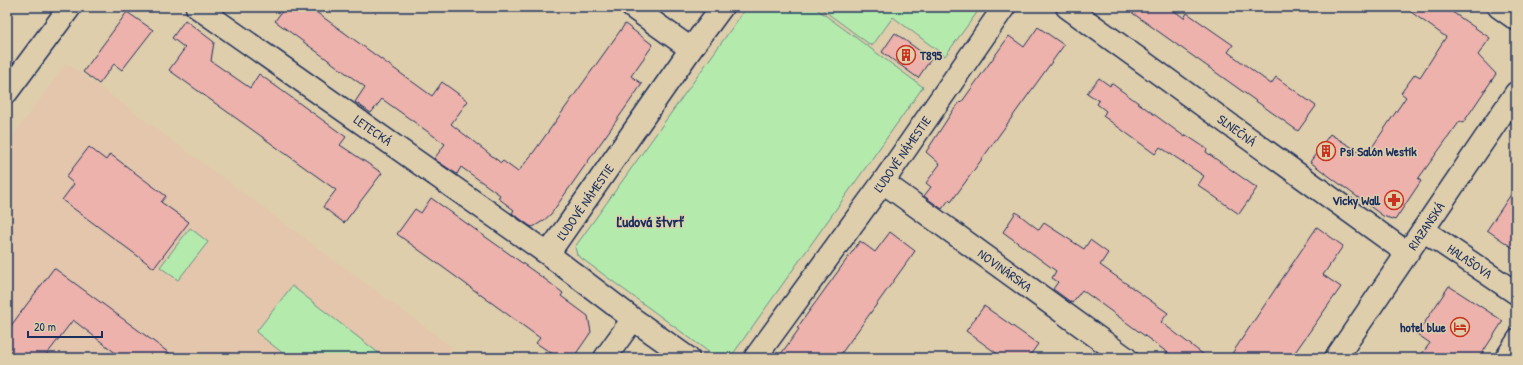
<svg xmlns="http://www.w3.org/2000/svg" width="1523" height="365" font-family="'Patrick Hand',sans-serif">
<rect width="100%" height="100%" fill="#dfceac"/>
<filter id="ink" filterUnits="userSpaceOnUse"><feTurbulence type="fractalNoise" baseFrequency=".025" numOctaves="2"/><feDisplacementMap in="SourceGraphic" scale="8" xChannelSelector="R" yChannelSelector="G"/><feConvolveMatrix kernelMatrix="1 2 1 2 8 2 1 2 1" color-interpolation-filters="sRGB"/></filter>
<g filter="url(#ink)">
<path fill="#e3c6ac" d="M67,63L452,347L443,358H7V143Z"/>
<path fill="#b4ebad" stroke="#688d86" d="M747,7H814L923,87L730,358H717L577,255L575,247Z
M819,7H981L945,56L893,17L872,46Z
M190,228L208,242L178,280L160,267Z
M292,286L385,358H289L256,332Z"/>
<path fill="#edb2ab" stroke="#1b2f5e" d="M285,7H309L432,96L442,82L468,101L451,124L501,163L503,161L518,172L533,153L625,24L653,45L631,76L642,84L551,214L543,221L533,227L530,226L512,213L514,210L498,198L500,195L461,167L457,174L434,159L445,144L382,99L371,113L355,102L365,87L275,21Z
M1124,7H1169L1184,18L1187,13L1233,45L1228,52L1271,84L1276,77L1316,106L1298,131Z
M1404,7H1445L1490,38L1478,55L1496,74L1463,123L1460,121L1418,179L1421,181L1395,220L1383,216L1310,162L1330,134L1366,156L1406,97L1401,93L1415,74L1420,77L1446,37Z
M127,12L153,30L122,70L114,64L99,84L83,72Z
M185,20L214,42L211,61L250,88L259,74L346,137L340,145L382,173L344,223L323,207L336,190L169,70L185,48L172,38Z
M1038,27L1064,45L951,202L949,200L942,209L924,196L931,187L926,183L940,164L926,152L952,112L960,102L961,103L1009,36L1024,47Z
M895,33L931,59L918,78L882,52Z
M1099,78L1110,86L1111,83L1185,137L1186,135L1207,149L1206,152L1257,188L1239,214L1198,185L1204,176L1160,147L1155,154L1103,116L1106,111L1097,104L1099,101L1087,93Z
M89,147L106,160L110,154L166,196L161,202L189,222L154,268L62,200L74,184L66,177Z
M1516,187V250L1487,230Z
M431,198L546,280L563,293L561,296L588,316L591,332L573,358H559L536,343L540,338L397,234L415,209L421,213Z
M1016,212L1039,230L1044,223L1084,249L1090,240L1108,253L1100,265L1168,313L1161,322L1208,358H1175L1082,290L1072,303L1053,289L1058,282L1052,278L1056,271L1003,232Z
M1317,227L1343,246L1323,275L1341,287L1291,358H1229Z
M890,232L915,251L838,358H778L799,329L797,328L860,241L875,252Z
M54,268L176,358H122L73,320L44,358H7V331Z
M1449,286L1503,321L1479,358H1419L1430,343L1417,334Z
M984,306L1038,344L1028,358H1003L966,331Z"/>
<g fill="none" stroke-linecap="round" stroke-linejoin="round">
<defs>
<path id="lane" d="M1501,358L1516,335"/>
<path id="street" d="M197,7L548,254
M632,7L691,49
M1067,7L1407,253
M1499,7L1516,19
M7,92L70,7
M883,182L1126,358
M1423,230L1516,293
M605,358L633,319
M688,358L633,319L548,254L691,49L722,7
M755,358L883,182L1004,7"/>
<path id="secondary" d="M1336,358L1516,93"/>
</defs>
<use href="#lane" stroke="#1b2f5e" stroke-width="16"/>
<use href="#street" stroke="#1b2f5e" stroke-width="25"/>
<use href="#secondary" stroke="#1b2f5e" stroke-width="25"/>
<use href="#lane" stroke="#dfceac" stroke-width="13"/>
<use href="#street" stroke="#dfceac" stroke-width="22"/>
<use href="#secondary" stroke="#dfceac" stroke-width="22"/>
</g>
</g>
<defs>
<symbol id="building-ring" viewBox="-11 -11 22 22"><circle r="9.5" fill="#dfceac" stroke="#c8321e" stroke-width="1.5"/><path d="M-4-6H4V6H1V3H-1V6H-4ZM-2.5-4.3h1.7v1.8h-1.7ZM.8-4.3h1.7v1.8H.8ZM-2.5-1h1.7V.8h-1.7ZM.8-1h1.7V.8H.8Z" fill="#c8321e"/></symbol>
<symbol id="pharmacy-ring" viewBox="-11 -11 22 22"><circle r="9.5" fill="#dfceac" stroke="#c8321e" stroke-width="1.5"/><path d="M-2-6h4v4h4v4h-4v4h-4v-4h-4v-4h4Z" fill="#c8321e"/></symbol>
<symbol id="hotel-ring" viewBox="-11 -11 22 22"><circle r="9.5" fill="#dfceac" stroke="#c8321e" stroke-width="1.5"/><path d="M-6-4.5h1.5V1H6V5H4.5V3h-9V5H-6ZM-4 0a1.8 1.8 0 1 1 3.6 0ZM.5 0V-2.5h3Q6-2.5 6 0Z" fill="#c8321e"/></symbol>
</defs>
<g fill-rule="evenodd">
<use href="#building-ring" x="895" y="44" width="22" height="22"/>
<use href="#building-ring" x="1315" y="140" width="22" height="22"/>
<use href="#pharmacy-ring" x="1383" y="189" width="22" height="22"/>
<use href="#hotel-ring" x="1449" y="316" width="22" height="22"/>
</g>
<g text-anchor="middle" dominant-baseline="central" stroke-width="3" stroke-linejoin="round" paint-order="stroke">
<g font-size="13" font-weight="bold" fill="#1b2f5e" stroke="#dfceac" text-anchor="start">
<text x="920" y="55">T895</text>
<text x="1340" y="151">Psí Salón Westík</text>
<text x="1380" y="200" text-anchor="end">Vicky Wall</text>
<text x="1446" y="327" text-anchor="end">hotel blue</text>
</g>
<g font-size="13" fill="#1b2f5e" stroke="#dfceac">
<text transform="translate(373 130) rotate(35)">LETECKÁ</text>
<text transform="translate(1237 130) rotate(36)">SLNEČNÁ</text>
<text transform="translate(902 154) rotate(-55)">ĽUDOVÉ NÁMESTIE</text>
<text transform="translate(585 202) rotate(-55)">ĽUDOVÉ NÁMESTIE</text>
<text transform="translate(1426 226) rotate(-56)">RIAZANSKÁ</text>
<text transform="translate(1470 261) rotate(34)">HALAŠOVA</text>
<text transform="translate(1005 270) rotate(36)">NOVINÁRSKA</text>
</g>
<g font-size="15" font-weight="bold" fill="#1b2f5e" stroke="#dfceac">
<text x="650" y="221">Ľudová štvrť</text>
</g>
</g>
<rect width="1523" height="365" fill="none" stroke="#dfceac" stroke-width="24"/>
<rect x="12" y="12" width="1499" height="341" fill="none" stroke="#1b2f5e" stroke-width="1.5" filter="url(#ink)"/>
<path d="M28 331v6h74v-6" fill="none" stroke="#1b2f5e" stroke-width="2"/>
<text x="34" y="331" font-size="12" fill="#1b2f5e" stroke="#dfceac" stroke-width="3" paint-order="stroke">20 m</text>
</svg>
